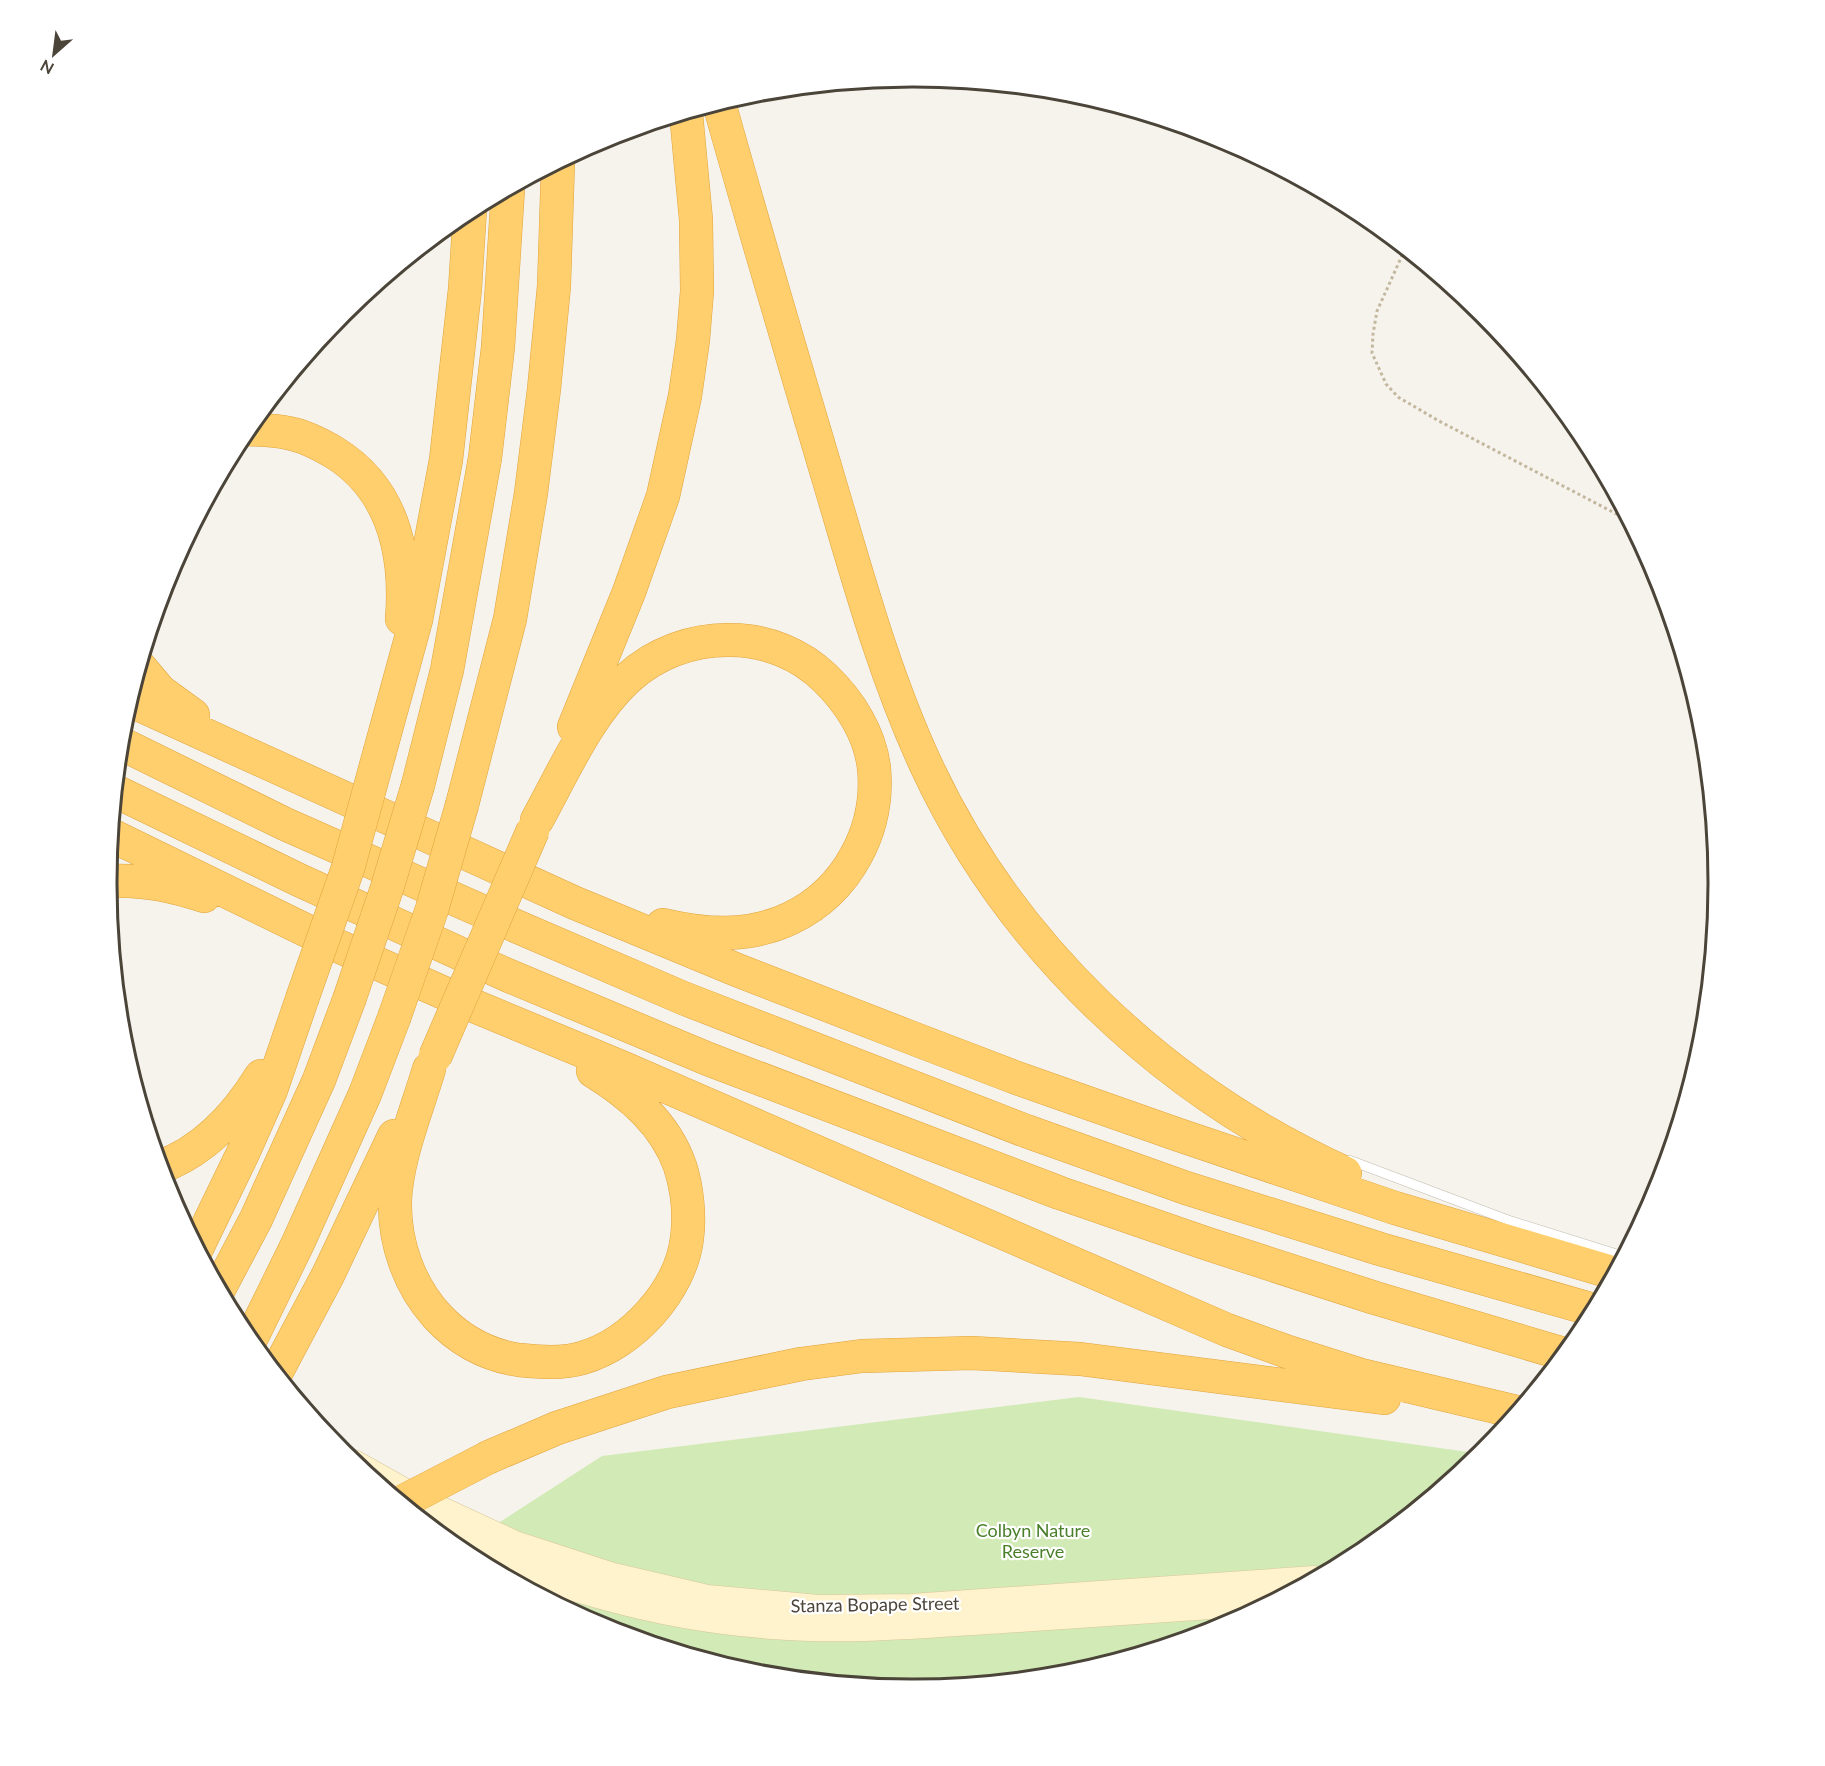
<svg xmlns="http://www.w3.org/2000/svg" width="1825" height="1766" font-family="Lato,sans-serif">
<rect width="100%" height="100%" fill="#f6f3ec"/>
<path fill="#d2eab5" d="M1079,1397L1482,1454L1360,1554L1221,1628L1070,1674L912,1689L755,1674L604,1628L464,1553L458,1549L602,1456Z"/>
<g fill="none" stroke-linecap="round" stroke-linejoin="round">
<defs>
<path id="service" d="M1349,1160L1508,1220L1623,1256"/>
<path id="secondary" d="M354,1463L420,1500L515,1544L613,1576L707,1598L819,1608L911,1607L1314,1579
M439,1533C542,1585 658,1618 773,1626C850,1632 926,1625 1003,1620C1092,1614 1181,1608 1270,1602"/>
<path id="motorway" d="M719,103C754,228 791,352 828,477C857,574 883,672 926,765C1010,946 1164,1091 1345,1173
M246,429C260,430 275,430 288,433C305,436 320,444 335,453C394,490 407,554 402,619
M139,666L160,691L193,715
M129,700L575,903L737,970L907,1036L1014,1077L1176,1134L1395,1208L1614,1273
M574,727L629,592L663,496L685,396L693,340L697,291L696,220L686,113
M120,743L285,824L518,927L683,998L1026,1131L1186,1188L1380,1249L1594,1310
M380,751L416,620L446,460L465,289L470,209
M418,785L447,670L485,458L498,347L508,189
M115,791L299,880L507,975L708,1059L1060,1193L1205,1243L1375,1298L1564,1354
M462,805L510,619L531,493L544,389L554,286L558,163
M537,820C563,773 588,715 627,679C655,653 693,639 731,640C766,640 800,654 825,678C850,702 870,734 874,768C880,830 847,891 791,918C750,938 706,935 663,925
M111,835L338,946L462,1001L621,1067L1227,1330L1288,1352L1361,1375L1517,1412
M106,881C140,879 172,885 204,896
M429,1069C417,1110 397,1157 395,1200C394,1243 409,1285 437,1316C460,1341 486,1355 519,1360C540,1362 562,1364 582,1358C632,1344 681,1290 687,1238C690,1215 687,1188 680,1166C665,1123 630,1094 593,1071
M160,1167C204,1151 237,1115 261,1076
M197,1248L243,1153L271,1090L302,999
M219,1289L256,1219L319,1080L349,1000
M250,1341L298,1243L365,1094L394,1018
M276,1373L328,1275L394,1136
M489,1457L557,1428L667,1392L801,1364L862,1356L972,1353L1080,1359L1384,1398"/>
</defs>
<use href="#service" stroke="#c2bbae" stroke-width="10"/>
<use href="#secondary" stroke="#d6c79b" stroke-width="27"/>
<use href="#motorway" stroke="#e0a43c" stroke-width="34"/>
<path stroke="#c4b79f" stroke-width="3" stroke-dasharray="3 3" stroke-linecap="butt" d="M1405,249L1377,311L1373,334L1372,353L1386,384L1398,397L1439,421L1628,520"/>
<use href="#service" stroke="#fff" stroke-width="9"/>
<use href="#secondary" stroke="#fff3cd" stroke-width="26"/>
<use href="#motorway" stroke="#ffcf6e" stroke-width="33"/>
<defs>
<path id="motorway-bridge" d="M302,999L348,868L380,751
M349,1000L387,888L418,785
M394,1018L432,909L462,805
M435,1057L533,830
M402,1502L489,1457"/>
</defs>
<use href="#motorway-bridge" stroke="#e0a43c" stroke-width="34" stroke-linecap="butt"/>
<use href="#motorway-bridge" stroke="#ffcf6e" stroke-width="33"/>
</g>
<g text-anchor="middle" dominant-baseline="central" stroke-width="4.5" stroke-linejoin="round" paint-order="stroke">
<g font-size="18" fill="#4a7f2a" stroke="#fff">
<text x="1033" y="1530">Colbyn Nature<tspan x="1033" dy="21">Reserve</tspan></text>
</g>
<g font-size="18" fill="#4b4439" stroke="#fff">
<text transform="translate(875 1604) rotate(-1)">Stanza Bopape Street</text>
</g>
</g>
<path d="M0 0H1825V1766H0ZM912 87H913A795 795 0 0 1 1708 882V884A795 795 0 0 1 913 1679H912A795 795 0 0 1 117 884V882A795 795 0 0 1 912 87Z" fill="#fff" fill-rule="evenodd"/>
<path fill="none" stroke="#4b4439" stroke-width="3" d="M912 87H913A795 795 0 0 1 1708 882V884A795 795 0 0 1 913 1679H912A795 795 0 0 1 117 884V882A795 795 0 0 1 912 87Z"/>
<g transform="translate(54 54) rotate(208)" stroke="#ffffff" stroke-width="4.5" paint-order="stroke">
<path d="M0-4.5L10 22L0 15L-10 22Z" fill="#4b4439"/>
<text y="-9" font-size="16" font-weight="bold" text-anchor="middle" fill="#4b4439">N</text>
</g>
</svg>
